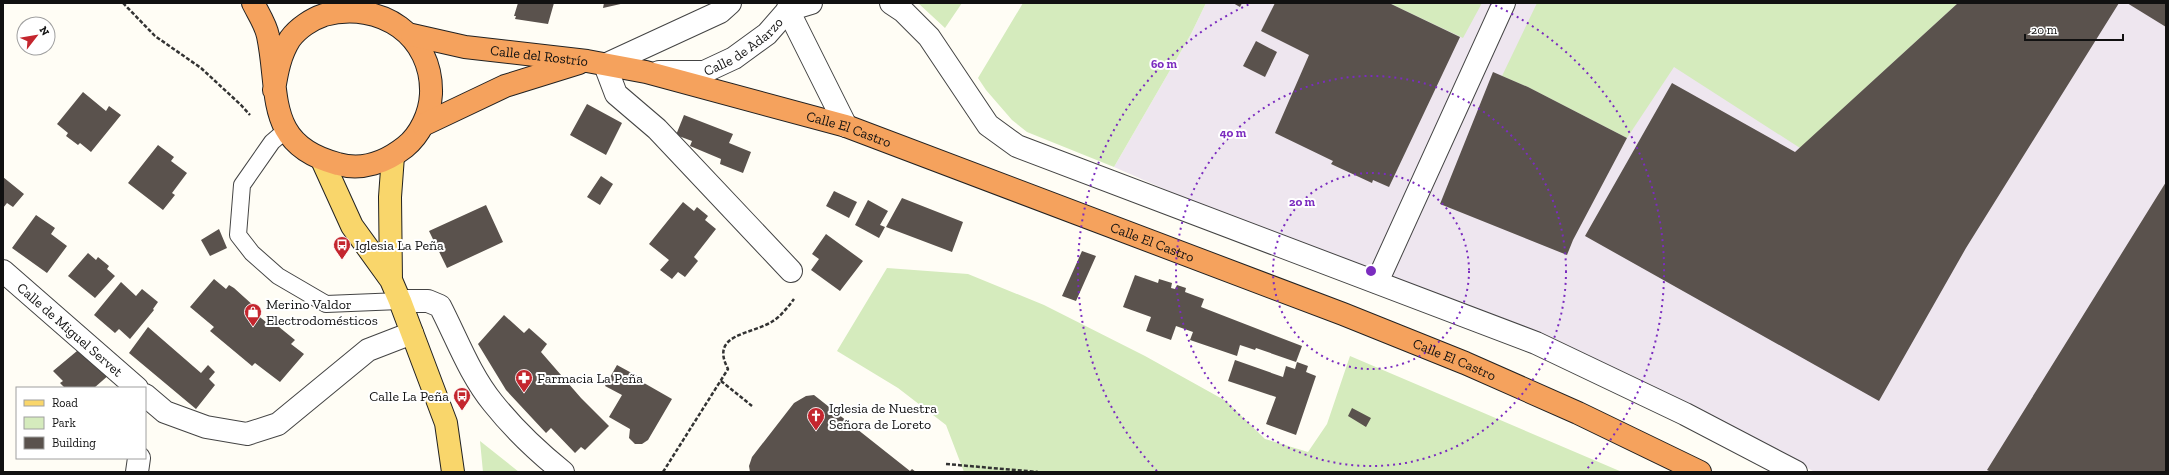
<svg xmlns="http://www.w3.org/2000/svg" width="2169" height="475" font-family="'Zilla Slab',serif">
<rect width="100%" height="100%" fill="#fffdf5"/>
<path fill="#eee6ef" d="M1206,3H2166V472H1815L1583,355L1196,203L1114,167L1191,34Z"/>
<path fill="#d5ebbd" d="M918,3H962L945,28Z
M1023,3H1206L1191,34L1114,167L1027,132L1012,120L986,90L978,78Z
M1389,3H1482L1463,38Z
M1537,3H1958L1800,148L1674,67L1627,138L1528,87L1502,76Z
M887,268L968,274L1044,305L1145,356L1226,401L1265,439L1308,452L1327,424L1350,356L1622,472H964L946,425L898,388L837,351Z
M480,441L519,472H483Z"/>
<path fill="#5a524d" d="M518,3H554L548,24L515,19L516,16H514Z
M604,3H625L603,8Z
M1233,3H1242L1240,7Z
M1275,3H1389L1460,37L1389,187L1373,180L1372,183L1331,164L1333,161L1275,133L1309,55L1261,31Z
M1958,3H2119L1966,248L1879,401L1585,236L1672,83L1795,152Z
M2127,3H2166V27Z
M1256,41L1277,52L1265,77L1243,66Z
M1493,72L1528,87L1627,138L1573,240L1567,255L1440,204Z
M83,92L106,111L109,106L121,115L91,152L80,143L78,145L66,136L68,133L57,124Z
M587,104L622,123L606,155L570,135Z
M684,115L733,134L729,143L751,152L743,173L720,164L721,159L690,146L692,141L676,135Z
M158,145L174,157L171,161L187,173L172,193L175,195L163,210L128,183Z
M601,176L613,184L600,205L587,197Z
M3,177L24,194L13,207L7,203L3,208Z
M2166,182V472H1991L1987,470Z
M834,191L857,202L849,218L826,206Z
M902,198L963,222L952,252L886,227Z
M868,200L888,211L880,225L885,227L879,238L855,225Z
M683,202L694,211L697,207L708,216L705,220L716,229L694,257L698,261L685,277L678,272L672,279L660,270L669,260L649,244Z
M486,205L503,242L447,268L429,231Z
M36,215L55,228L51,234L67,246L47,273L12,248Z
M219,229L227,248L210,256L201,240Z
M826,234L863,261L840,291L811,270L819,259L812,254Z
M1082,251L1096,256L1076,301L1062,296Z
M88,253L96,260L98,257L109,266L107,269L115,276L95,298L68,276Z
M1135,275L1158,283L1159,279L1172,283L1171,288L1175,289L1177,285L1186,288L1185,292L1204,299L1201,307L1302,346L1296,362L1256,348L1255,350L1240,345L1237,356L1190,340L1193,332L1176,326L1171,340L1146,331L1151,317L1123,307Z
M214,279L226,289L229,285L234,288L255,307L252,311L266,322L268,318L295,340L291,344L304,354L280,382L255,363L252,366L210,331L214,327L190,307Z
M121,282L136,296L142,289L158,302L153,309L154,310L130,339L119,329L115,333L94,315Z
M504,315L524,333L529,328L547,344L541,352L581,398L609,426L585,450L581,447L575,453L551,428L546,433L506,390L478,344Z
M148,327L201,373L208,365L215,372L209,379L215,385L196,409L129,353Z
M83,346L110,374L94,388H65L60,383L63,381L53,371Z
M1235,360L1283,377L1286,366L1295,369L1297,362L1308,366L1306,372L1316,376L1296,435L1266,424L1276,397L1228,381Z
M617,365L639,377L637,379L672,399L648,440L642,444H635L629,438L630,429L609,417L622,395L605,386Z
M814,395L910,471L912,469L916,472H750L749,466L752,457L794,403L806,396Z
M1352,408L1371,418L1366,427L1348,416Z"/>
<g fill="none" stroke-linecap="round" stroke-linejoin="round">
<defs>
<path id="lane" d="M286,130L272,142L242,185L238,235L252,253L278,276L326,304L400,301"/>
<g id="street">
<path d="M730,3L720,12L605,65L616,94L657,129L791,271"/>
<path d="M789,3L788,10L846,126"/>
<path d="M891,3L903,11L929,37L988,125L1017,146L1536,343L1685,414L1796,472"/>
<path id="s1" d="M659,72H704L734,58L767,34L788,10L811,3"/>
<path id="s2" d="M3,271L137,388"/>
<path d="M1377,282L1504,3"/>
<path d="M400,301H428L440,306C457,339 470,375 493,403C513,428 538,452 563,472"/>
<path d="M145,395L165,412L206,427L247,434L278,424L368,350L412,333"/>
<path d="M137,472L139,458"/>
</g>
<path id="primary" d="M322,160L352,226L391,280L400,301L446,423L453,472
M391,280L390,197L393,156"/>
<g id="highway">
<path d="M253,3C258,13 266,25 268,36C280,93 264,145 338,164C362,171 386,162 405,147C420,135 430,114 431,94C433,36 381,0 324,15C312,19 298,28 290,39C280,55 277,71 274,90"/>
<path id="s3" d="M412,35L465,47L587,61L646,72L846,126L1343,314L1465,363L1578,413L1700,472"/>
<path d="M423,125L505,86L579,63"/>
</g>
</defs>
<use href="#lane" stroke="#444" stroke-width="18"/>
<use href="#street" stroke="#444" stroke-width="24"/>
<use href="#primary" stroke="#222" stroke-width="24"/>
<use href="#highway" stroke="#222" stroke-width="24"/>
<path stroke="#333" stroke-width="2.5" stroke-dasharray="4 2" stroke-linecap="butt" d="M123,3L155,36L201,68L241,105L250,115
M721,381L752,406
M946,464L1038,472
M663,472L728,369C709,333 752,335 773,321C781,316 788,307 794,299"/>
<use href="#lane" stroke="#fff" stroke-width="16"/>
<use href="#street" stroke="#fff" stroke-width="22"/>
<use href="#primary" stroke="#f9d66b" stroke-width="22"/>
<use href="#highway" stroke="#f5a25d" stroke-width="22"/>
</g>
<g fill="none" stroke="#7b2cbf" stroke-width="2" stroke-dasharray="2 4">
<circle cx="1371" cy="271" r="98"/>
<circle cx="1371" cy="271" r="195"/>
<path d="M1157 471A293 293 0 0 1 1252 3M1490 3A293 293 0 0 1 1585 471"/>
</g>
<defs>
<symbol id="bus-pin" viewBox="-11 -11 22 30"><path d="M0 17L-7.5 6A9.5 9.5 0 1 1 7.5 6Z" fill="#c4262e" stroke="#fff"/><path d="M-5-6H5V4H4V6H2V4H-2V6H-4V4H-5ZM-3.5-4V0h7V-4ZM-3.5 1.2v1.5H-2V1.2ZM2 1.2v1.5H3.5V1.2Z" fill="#fff"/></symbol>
<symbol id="shop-pin" viewBox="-11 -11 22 30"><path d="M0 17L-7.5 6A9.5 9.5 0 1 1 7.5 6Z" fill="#c4262e" stroke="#fff"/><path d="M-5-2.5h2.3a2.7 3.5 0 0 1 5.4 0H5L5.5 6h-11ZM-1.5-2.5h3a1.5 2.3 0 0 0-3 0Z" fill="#fff"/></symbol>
<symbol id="pharmacy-pin" viewBox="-11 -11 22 30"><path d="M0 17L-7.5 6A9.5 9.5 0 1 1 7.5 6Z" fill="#c4262e" stroke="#fff"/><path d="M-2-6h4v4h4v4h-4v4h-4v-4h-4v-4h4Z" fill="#fff"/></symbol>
<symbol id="church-pin" viewBox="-11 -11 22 30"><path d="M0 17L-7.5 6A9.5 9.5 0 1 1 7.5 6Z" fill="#c4262e" stroke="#fff"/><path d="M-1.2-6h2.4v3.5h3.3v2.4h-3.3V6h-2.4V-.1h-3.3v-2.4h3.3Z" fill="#fff"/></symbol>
</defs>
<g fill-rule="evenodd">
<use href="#bus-pin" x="332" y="235" width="20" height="27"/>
<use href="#shop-pin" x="243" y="302" width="20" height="27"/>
<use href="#pharmacy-pin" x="514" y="368" width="20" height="27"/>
<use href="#bus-pin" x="452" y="386" width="20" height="27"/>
<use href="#church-pin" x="806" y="406" width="20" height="27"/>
</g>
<g text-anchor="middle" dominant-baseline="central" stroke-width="4" stroke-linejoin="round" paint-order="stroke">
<g font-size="14" fill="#111" stroke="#fff">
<text stroke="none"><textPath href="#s1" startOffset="92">Calle de Adarzo</textPath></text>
<text stroke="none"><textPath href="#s3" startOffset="129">Calle del Rostrío</textPath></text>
<text stroke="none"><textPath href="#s3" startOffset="448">Calle El Castro</textPath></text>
<text stroke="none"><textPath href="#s3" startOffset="772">Calle El Castro</textPath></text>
<text stroke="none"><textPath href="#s2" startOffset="89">Calle de Miguel Servet</textPath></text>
<text stroke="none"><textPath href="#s3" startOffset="1096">Calle El Castro</textPath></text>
</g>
<g font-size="14" fill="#111" stroke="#fff" text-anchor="start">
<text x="355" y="245">Iglesia La Peña</text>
<text x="266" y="304">Merino Valdor<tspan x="266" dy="16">Electrodomésticos</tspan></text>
<text x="537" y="378">Farmacia La Peña</text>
<text x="449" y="396" text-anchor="end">Calle La Peña</text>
<text x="829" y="408">Iglesia de Nuestra<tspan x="829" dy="16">Señora de Loreto</tspan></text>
</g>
</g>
<circle cx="1371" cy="271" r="6" fill="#7b2cbf" stroke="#fff" stroke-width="2"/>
<g font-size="12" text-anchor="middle" font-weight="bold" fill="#7b2cbf" stroke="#fff" stroke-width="4" stroke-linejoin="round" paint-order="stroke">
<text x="1164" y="68">60 m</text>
<text x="1233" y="137">40 m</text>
<text x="1302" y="206">20 m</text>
</g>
<rect width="2169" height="475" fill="none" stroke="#111111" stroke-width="8"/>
<rect x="16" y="387" width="130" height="72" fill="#ffffff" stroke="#a0a0a0"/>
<rect x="24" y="400" width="20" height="6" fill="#f9d66b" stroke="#a0a0a0"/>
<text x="52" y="407" font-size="12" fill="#111111">Road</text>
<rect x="24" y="417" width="20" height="12" fill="#d5ebbd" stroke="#a0a0a0"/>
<text x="52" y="427" font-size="12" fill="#111111">Park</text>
<rect x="24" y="437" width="20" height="12" fill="#5a524d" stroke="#a0a0a0"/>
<text x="52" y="447" font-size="12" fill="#111111">Building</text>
<g transform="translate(36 36) rotate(59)"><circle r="19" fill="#ffffff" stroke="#a0a0a0"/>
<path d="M0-3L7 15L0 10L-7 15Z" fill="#c4262e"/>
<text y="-6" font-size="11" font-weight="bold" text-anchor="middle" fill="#111111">N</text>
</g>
<path d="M2025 34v6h98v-6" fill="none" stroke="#111111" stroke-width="2"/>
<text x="2031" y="34" font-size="12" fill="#111111" stroke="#ffffff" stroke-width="3" paint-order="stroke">20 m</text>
</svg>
